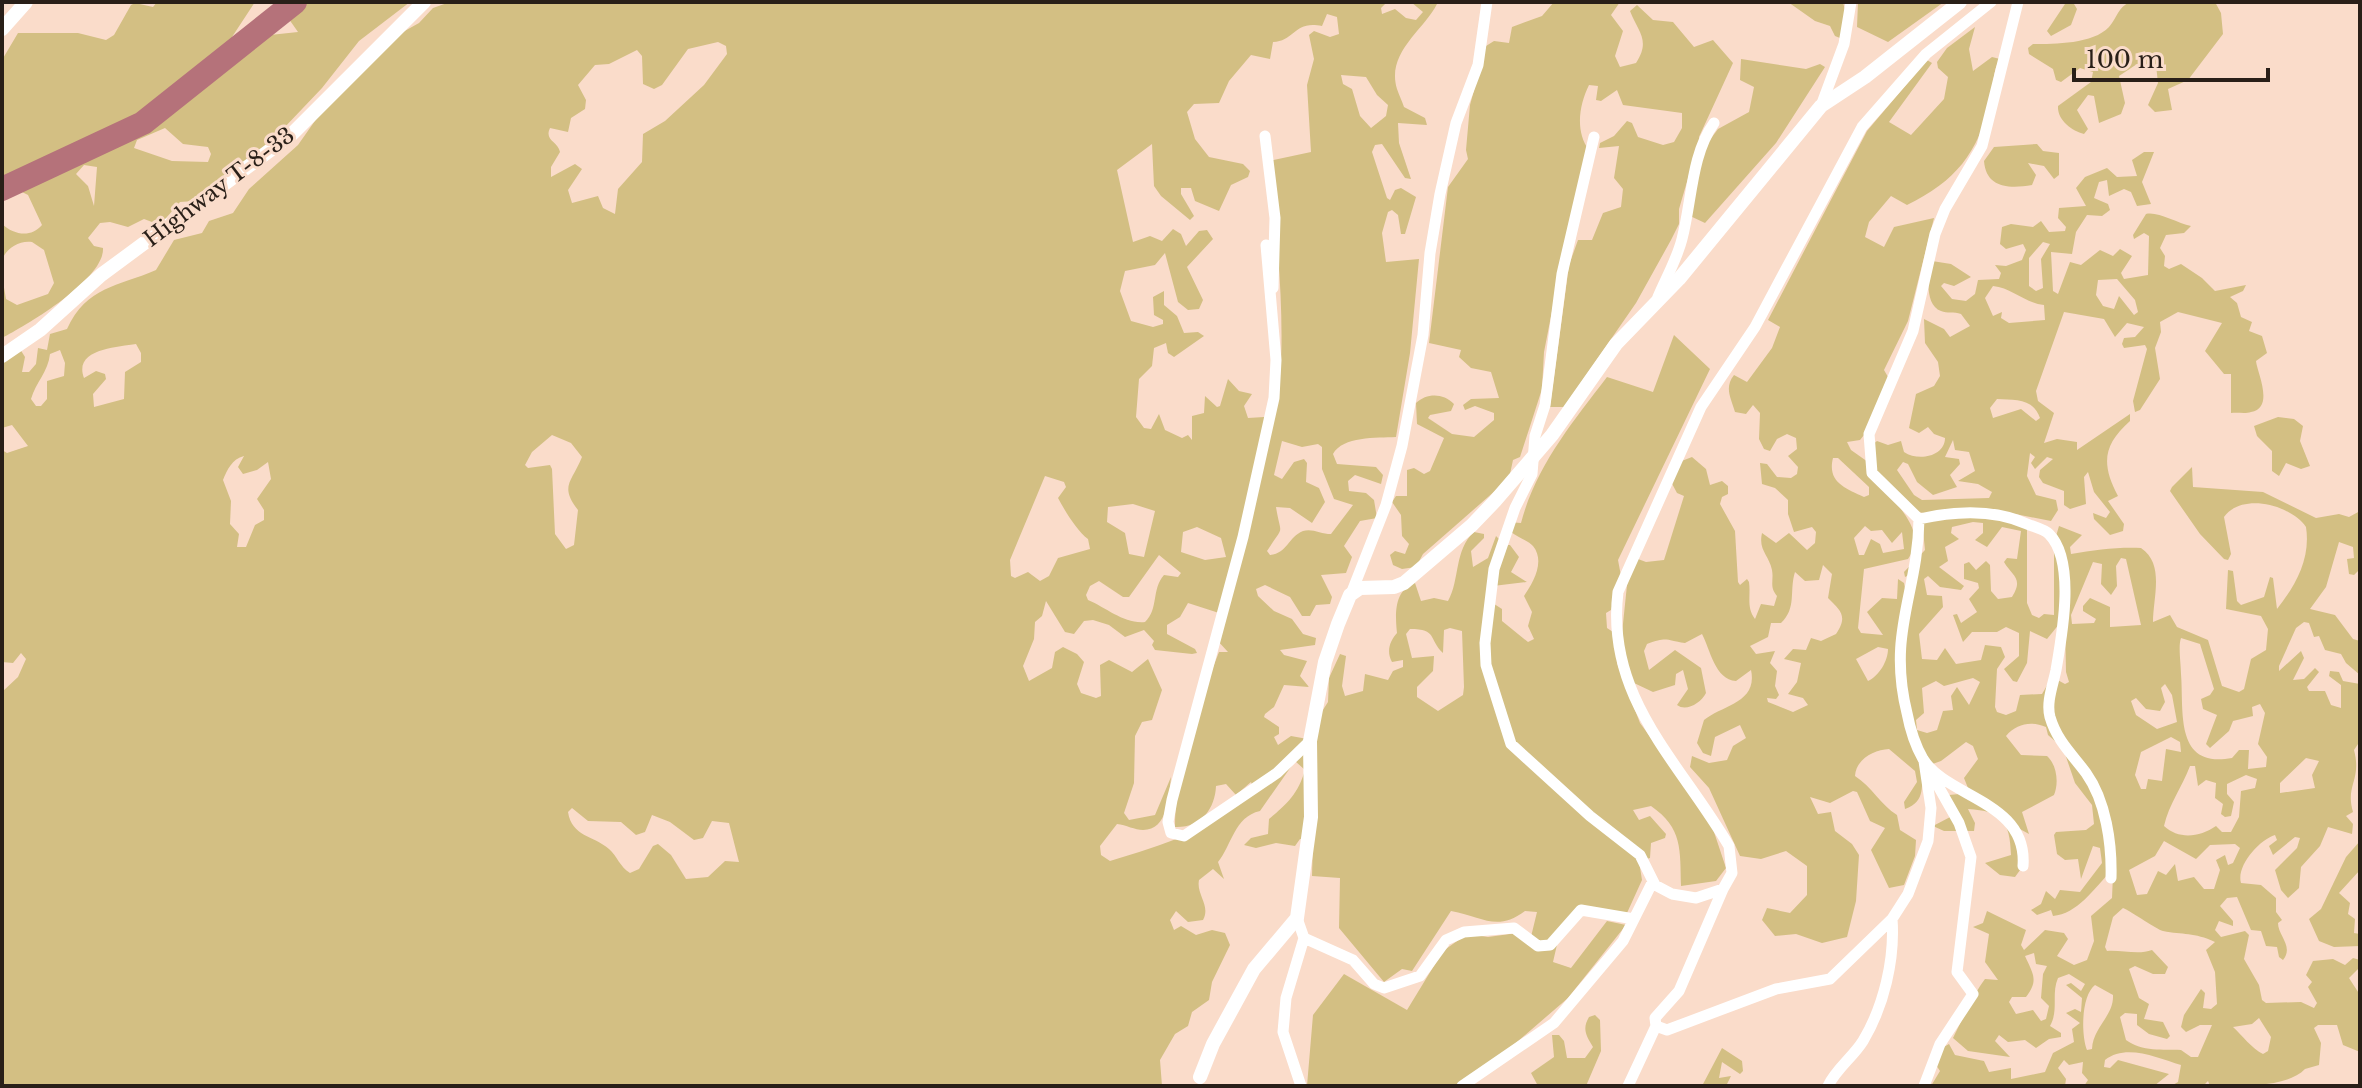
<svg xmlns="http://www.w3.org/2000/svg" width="2362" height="1088" font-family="'Libre Baskerville',serif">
<rect width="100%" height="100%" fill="#fadcca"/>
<path fill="#d3bf83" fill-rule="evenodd" d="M157,2H255L232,37L234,41L251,44L270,35L298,32L277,2H410L359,41L322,88L245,169L194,201L180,202L160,225L144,219L128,227L110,222L100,223L88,238L94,246L103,248C105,279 27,325 2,338V276L6,299L17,305L48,294L54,283L44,250L32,242C20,240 6,248 2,260V224C14,235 31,238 42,225L28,195L22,192L2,200V60L18,33H78L106,40L114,35L131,5L135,3L153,7ZM165,128L183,144L208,147L211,154L208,162L172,161L134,148L137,140ZM84,165L97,167L94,206L88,186L76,174Z
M450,2H1387L1381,8L1382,14L1395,9L1406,18L1416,20L1423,12L1411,2L1437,4C1423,31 1386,53 1397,89C1399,95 1402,101 1404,107L1425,118L1427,125L1398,123L1399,143L1411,179L1405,178L1382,144L1375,145L1372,152L1387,198L1390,200L1395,190L1401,188L1416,197L1405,234H1401L1398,215L1392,210L1388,212L1382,233L1386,262L1419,259L1410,353L1396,437C1376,438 1343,436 1333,454L1337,464L1376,467L1383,475L1381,484L1355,475L1348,481L1349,491L1366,493L1374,500L1377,518L1360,521L1344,546L1352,557L1346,573L1321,575L1332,597L1330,604L1316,605L1310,616H1302L1290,597L1265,585L1256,589L1258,596L1274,611L1292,619L1303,634L1316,638L1315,645L1280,650L1284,655L1307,661L1300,676L1309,687L1284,685L1274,707L1265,714L1264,717L1279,727V734L1274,737L1278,745L1291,736L1313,740L1312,727L1328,702L1329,678L1340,654L1346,656L1342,686L1345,696L1363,691L1365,674L1388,680L1393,671L1403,667V660L1392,662C1386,651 1390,641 1397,633C1395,614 1394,590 1415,583L1421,601L1434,598L1448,601C1460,580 1454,550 1474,532L1484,534V538L1471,551L1473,567L1488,558L1496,536L1505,545H1510L1519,557L1511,572L1527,582L1493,586L1489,591L1491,602L1502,609V621L1528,642L1534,639L1528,626L1532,612L1524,596C1532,584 1546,562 1533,546C1529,541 1517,537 1511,532L1508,522L1521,523C1536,466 1572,423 1607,377L1653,392L1674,335L1710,369L1618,560L1621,576L1611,610L1606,613L1607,628L1616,634L1618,644L1621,643L1630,556L1646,562L1664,560L1684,496L1677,493L1669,478L1679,462L1692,457L1706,469L1710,485L1722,481L1728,486V494L1722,497L1720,504L1735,531L1738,582L1740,585L1747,579L1749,582C1751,596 1746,607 1755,619L1761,604L1774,606L1777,596C1769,586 1774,581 1772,570C1769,555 1758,550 1762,533L1776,543L1789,533L1807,550L1815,543L1816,532L1812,527L1794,532L1788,514V500L1775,488L1762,484L1760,463L1767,464L1777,477L1791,478L1797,474L1798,467L1788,456L1797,449L1796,438L1787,434L1777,439L1770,451L1764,449L1759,439L1760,413L1753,405L1746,414L1735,412C1731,398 1724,388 1734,375L1747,382L1772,348L1780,327L1768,320L1867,131L1927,60L1932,63L1889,122L1911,135L1944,99L1948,77L1938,68L1937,62L1947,48L1975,27L1969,49L1973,71L1992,57L2000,59C1992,70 1994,88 1991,101C1977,154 1956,181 1907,205L1891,196L1869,222L1865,237L1884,247L1894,227L1934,218L1908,321L1884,370L1888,377L1864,435L1860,440L1847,442L1851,450L1868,462L1872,445L1877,441L1888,445L1901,441L1904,452C1919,462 1945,456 1945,438L1934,434L1928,427L1919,433L1909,428L1916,394L1934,386L1940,376L1938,362L1925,343L1924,319L1944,329L1950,337L1970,326L1961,314C1954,311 1947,314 1941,311C1924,305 1928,274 1932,261L1951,264L1971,277L1954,286L1944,283L1941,286L1952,299L1966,301L1975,294L1978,280L1999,279L2001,273L1995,265L2006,266L2022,260L2026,250L2023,244L2006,249L2000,244L2002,227L2011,224L2033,227L2041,221L2049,232L2065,231L2066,227L2058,218L2059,208L2086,206L2076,188L2085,177L2107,168L2117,177L2137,176L2132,160L2144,152H2154L2142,182L2151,204L2137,206L2131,192L2124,189L2109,196L2107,180L2099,182L2094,198L2108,204L2110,210L2102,216L2087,215L2076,232L2072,254L2051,252L2053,291L2058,294L2070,262L2081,265L2100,250L2113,256L2120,249L2132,256L2121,273L2124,279L2148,275L2149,236L2144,233L2134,239L2133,235L2146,214C2157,211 2177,223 2191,226L2184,233L2166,235L2160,248L2165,256L2164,266L2169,269L2181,264L2202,278L2215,291L2246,285L2243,291L2230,297L2237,303L2241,317L2252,322L2249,331L2262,336L2267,353L2256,361C2257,372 2275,408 2251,412C2245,414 2238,412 2231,413V374H2224L2205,351L2222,323L2178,312L2160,322L2161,332L2155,348L2160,379L2140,410L2135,412L2133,401L2147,349L2145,345L2124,348L2122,344L2124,338L2135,337L2144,327L2127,323L2115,337L2104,319L2064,312L2036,391L2038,401L2054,413L2044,443L2057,439L2077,442V450L2130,414V421C2103,445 2101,464 2118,496L2108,501L2124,524L2123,531L2110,535L2094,519L2093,513L2106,518L2110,512L2094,492L2088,472L2084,477L2086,504L2070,509L2064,505V491L2043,483L2039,477L2040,470L2053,459L2047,457L2035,469L2031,463L2035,457L2030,453L2027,476L2036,495L2056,500L2058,510L2051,521L2015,514L2002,519L2027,529V603L2032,615L2039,618L2044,614L2054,615V543L2059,526L2082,535L2070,547L2071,554C2095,550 2117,547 2141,548C2165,564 2153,597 2153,622L2170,615L2177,627L2208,640L2222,686L2239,692L2244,689L2251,659L2266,650L2268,629L2261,616L2226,609L2228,570L2233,571L2237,601L2241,605L2264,597L2270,577L2273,578L2277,609C2295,586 2311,559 2306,527C2291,505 2242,492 2224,517L2231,554L2228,560L2224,559L2200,534L2170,491L2172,487L2192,467L2193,487L2263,492L2316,518L2339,514L2349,517L2360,511V569L2354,575L2349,574L2347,559L2354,558L2353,547L2339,542L2326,587L2310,609L2335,615L2353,639L2360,641V675L2346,663L2341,654L2325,650L2319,636L2314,637L2309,623L2304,622L2296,628L2279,666V671L2301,651L2304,658L2293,680L2304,679L2315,668L2319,672L2307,687L2309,691H2325L2331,705L2341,708V685L2329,676L2330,671L2339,672L2343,681L2360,684V741L2354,750C2362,780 2345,785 2353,812L2346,816L2353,824L2352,834L2328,827L2320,846L2301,867L2299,888L2288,898L2281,890L2275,870L2297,848L2300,838L2295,837L2273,855L2269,846L2277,840L2275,835C2259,840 2236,866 2241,883L2261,885L2276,898V912L2282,920L2278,923C2278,936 2294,946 2283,960L2279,957L2277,947L2266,946L2261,931L2251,930L2237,897L2227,898L2220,906L2233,921V926L2219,921L2215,930L2221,937L2245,931L2249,935L2244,959L2259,985L2262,1000L2266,1003L2301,1002L2314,1008L2317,1003L2308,987L2312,982L2306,975L2313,961L2333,959L2345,965L2353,958L2360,960V967L2349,978L2360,995V1052L2343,1045L2337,1025H2318L2314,1028L2321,1043L2319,1065L2305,1069C2287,1088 2239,1086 2210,1086L2208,1081L2203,1086H2171L2178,1082L2181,1065C2158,1058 2126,1043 2105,1060L2104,1067L2110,1068L2118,1060L2169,1074L2154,1086H2084L2088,1080L2082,1073L2083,1062L2069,1065L2064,1060L2058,1068L2066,1079L2065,1086H1931L1940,1071L1936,1065L1942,1048L1949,1044L1955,1055L1984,1061L1989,1072L2011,1068V1079L2045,1072L2053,1053L2074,1042L2072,1029L2080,1023L2066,1013L2075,1009L2081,1012L2082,998L2066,985L2071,983L2081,991L2085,984L2069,974L2058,978C2051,994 2059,1010 2050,1026L2061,1033V1037L2049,1039L2036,1048L2025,1040L2008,1042L1999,1035L1995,1041L2010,1057L1968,1051L1953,1038C1960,1024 1976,990 1985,979L1998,980L1985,962L1989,934L1973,927L1983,923L1987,911L2026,930L2021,945L2024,950L2045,930L2064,933L2068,939L2057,956L2074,965L2087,960L2094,941L2091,916L2112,898L2113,874L2110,872C2094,889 2077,914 2053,916L2051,910L2037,915L2031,910L2041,904L2046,891L2055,899L2060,890L2080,892L2102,863L2100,848L2093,846L2081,879L2078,859L2065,860L2057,854L2054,835L2056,832L2086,830L2094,824L2092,805L2075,783L2063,748L2048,735L2046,727C2032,721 2017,723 2006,736L2021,755L2047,756C2057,765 2059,783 2054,795L2022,812L2029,834L2018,828L2023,866L2015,877L2000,875L1985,863L2011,855C2010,821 2002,811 1968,809L1975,823L1974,831H1944L1933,826L1954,815L1955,808L1947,799L1949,795L1970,793L1964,778L1978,759L1973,746L1966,742L1941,761L1924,767C1920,786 1927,801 1905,809L1904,802L1917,782L1915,771L1889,749C1874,750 1856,759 1855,776C1872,787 1881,805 1897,815L1900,830L1916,840L1915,856L1904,885L1889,888L1871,850L1885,828L1870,821L1857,792L1853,791L1830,803L1810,797L1818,814L1831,812L1835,831L1852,844L1859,855L1856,901L1847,937L1822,943L1796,934L1775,936L1762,920L1767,908L1790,913L1807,895V866L1786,851L1761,859L1740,856L1709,788L1690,767L1692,756L1709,763L1727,760L1733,746L1746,738L1740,725L1715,737L1711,756L1703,753L1697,743L1704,720C1722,705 1758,703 1751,670L1736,681C1715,680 1710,649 1702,634L1685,643C1666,641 1669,636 1647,644L1644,651L1649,670L1675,650L1701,668L1706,693C1701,703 1686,712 1677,705L1688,689L1683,670L1676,674L1675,685L1653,692L1634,683L1623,659L1617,663L1640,723L1709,817L1726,868L1716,881L1681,886C1680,850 1683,828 1651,806L1633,810L1639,820L1650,816L1666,834L1665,838L1651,843L1650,858L1639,861L1642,880L1627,913L1581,907L1559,936L1553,962L1571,968L1607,921L1626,925L1568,998L1510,1048L1457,1086H1307L1313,1015L1344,974L1407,1010L1443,951L1467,934L1488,937L1517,933L1529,945L1537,912L1525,911C1497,932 1483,917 1451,911L1412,971L1402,969L1384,982L1339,928L1340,878L1312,876L1313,839H1300L1295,846L1276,843L1256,848L1244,845L1251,838L1268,834L1269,819C1287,804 1298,794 1305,770L1295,761L1260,811C1234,817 1232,845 1218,862L1224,879L1213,869L1199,880C1196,895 1211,905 1203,920L1188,922L1176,911L1170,920L1174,930L1181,926L1196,935L1212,930L1225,933L1230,945L1212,982L1209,1000L1192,1012L1188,1026L1175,1034L1160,1060L1162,1086H2V692L18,677L26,659L21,653L13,663L2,662V450L7,453L28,446L12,425L2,428V357L10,348L20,349L25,357L22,372H29L36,364L38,348L47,350L50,334L67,329C87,286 117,287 156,270L174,240L202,233L209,221L233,213L249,189L298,145L345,78L376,47L419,23L433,8ZM1327,14L1337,17L1339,34L1330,37L1314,31L1309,35L1314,59L1307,85L1311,152L1269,161C1275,216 1295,386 1267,429L1264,417L1248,418L1244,406L1252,394L1239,391L1228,379L1220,406L1217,407L1205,396L1204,413L1192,416V440L1188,435L1182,438L1165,430L1159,414L1151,429L1144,428L1136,417L1139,379L1152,366L1154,348L1166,343L1168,353L1174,357L1204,336L1198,332L1184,333L1177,316L1164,305V291L1153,297L1154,315L1163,320V324L1153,327L1131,321L1120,291L1125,271L1155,265L1165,253L1178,302L1188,310L1199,309L1203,300L1187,267L1213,239L1207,230L1199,231L1186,246L1181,234L1173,229L1162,241L1150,236L1133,242L1117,170L1152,144L1154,186L1161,196L1190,220L1194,216L1181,194V188H1191L1195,201L1219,211L1231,185L1248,177L1250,171L1243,164L1209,157L1195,139L1187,112L1194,104L1219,103L1229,81L1251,55L1270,59L1273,42C1295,41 1294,20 1322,26ZM718,42L726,46L727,54L704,85L665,121L643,134L642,162L618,189L615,214L603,208L598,196L572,203L568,190L582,169L575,164L551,177V167L560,152C558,141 544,141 550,128L568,132L571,118L585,109L586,100L578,85L595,65L609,64L637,50L642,56L643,84L654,89L662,85L688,49ZM1341,75L1366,77L1377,95L1388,105L1386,116L1371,128L1360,116L1352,89L1343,84ZM2043,242L2050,244L2041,259L2043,288L2036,291L2029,286V258ZM2117,279L2135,300L2138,312L2134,315L2119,296L2114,309L2103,306L2096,295L2098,280ZM1993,286C2012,288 2025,303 2044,305L2045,320L2009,323L2001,318L2002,312L1993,316L1985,298ZM136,344L141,353V362L125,372L124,399L94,407L93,394L106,379L105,374L96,371L84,378C73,349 117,347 136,344ZM60,350L65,363L64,376L47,381V399L41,406H36L31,399C36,382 48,372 50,354ZM1997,399C2015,400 2033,398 2040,418L2036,421L2021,409L1993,418L1990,408ZM552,435L571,443L582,457C572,482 559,486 578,510L574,545L566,549L555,534L552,469L550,465L528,468L525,465L532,452ZM1953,440L1955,450L1969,452L1975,471L1958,481L1978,484L1992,492L1989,498L1922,500L1914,495L1897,470L1903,462L1908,464L1917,482L1933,495L1957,487L1950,475L1960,464L1959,459L1945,457ZM1282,441L1302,447L1318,444L1322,447V469L1334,499L1353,505L1331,534C1321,534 1312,528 1303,531C1288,537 1288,553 1270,555L1267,551C1285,523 1281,538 1276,507L1290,508L1312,523L1325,502L1319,488L1306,482L1307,463L1304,459L1294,462L1282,479L1274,475ZM244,456L238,467L243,474L257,470L268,462L271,479L257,499L264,510V520L255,525L246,547H237L239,534L230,524L231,501L223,480C227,470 232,459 244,456ZM1833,458H1838L1869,487V495L1864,497C1845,488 1827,482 1833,458ZM1045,476L1064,482L1066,487L1058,498C1065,511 1077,531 1088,539L1090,549L1058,558L1049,576L1040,581L1028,572L1015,578L1011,576L1010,560ZM1902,502L1918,512L1929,514L1922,521L1925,550L1904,572L1905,577L1911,574L1917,577L1907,618L1899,620L1906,594L1904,583L1898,579L1897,599L1882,598L1867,612L1883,635L1861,633L1858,628L1864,569L1908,559C1922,538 1911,523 1899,506ZM1133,504L1155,511L1144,557L1129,554L1125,533L1107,522L1108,507ZM1973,522L1983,523V533L1975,540L1987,547L2002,527L2021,531L2017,559L2007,558L2004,562C2012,576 2024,578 2012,597L1998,599L1991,591L1990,565L1986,561L1976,570L1969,562L1964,564V579L1978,583L1979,588L1969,599L1977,612L1961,623L1957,614L1953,615L1963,642L1972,632H1997L2006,627L2019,633V656L2004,669L2013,681L2017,682L2027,663L2030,631L2047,639L2060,623L2065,624L2066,672L2069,682L2065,684L2052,677L2042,694L2020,695L2016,711L2006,715L1997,712L1995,707L1997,669L2005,657L2001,647L1985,645L1981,660L1956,664L1945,648L1937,660L1922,659L1919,634L1943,607L1942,596L1927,595L1924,579L1928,576L1940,587L1961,590L1964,586L1939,567L1948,561L1945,547L1959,539L1951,533L1952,527ZM1865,526L1871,531L1882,530L1892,543L1902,532L1904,549L1883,553L1880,544L1871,539L1864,555H1859L1854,538ZM1197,527L1221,538L1226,557L1205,560L1181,552L1183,532ZM1159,555L1181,573L1178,577L1164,575C1151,590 1159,609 1145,622C1124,624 1107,608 1088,600L1086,595L1090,586L1099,581L1123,597H1129ZM2121,558L2126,559L2141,625L2110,627V607L2090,598L2083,606V611L2096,619L2094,623L2072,624L2071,615L2093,562L2102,564L2101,584L2111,595L2117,586L2116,566ZM1823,565L1832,574L1828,598C1841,611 1848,616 1836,634L1821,641L1811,638L1806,650L1793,649L1784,659L1801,663L1797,682L1788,694L1803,698L1808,705L1793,712L1768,702L1767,698L1776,699L1779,695L1775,686L1777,671L1770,663L1775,651L1756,654L1750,646L1768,637L1771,623H1781C1797,608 1789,591 1795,572L1805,581L1819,580ZM1046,601L1065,632L1074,634L1084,621L1093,620L1109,625L1125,637L1144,630L1154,641L1152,645L1155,650L1192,654L1197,653L1195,649L1167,634V625L1180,617L1188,603L1219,613L1224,622L1216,639L1228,652H1219C1197,708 1175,765 1175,827C1201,828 1215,809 1216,786L1226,784L1236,795L1251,782L1254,790C1215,830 1162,845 1110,861L1101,855L1100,846L1117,824C1126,825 1135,830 1143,830C1168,830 1169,796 1171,777L1155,815L1129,820L1124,813L1134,783L1135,736L1142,722L1152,720L1162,690L1148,659L1132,672L1109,660L1100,665L1101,696L1096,698L1081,693L1077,684L1084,662L1077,654L1063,647L1055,652L1052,668L1029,681L1023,666L1034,639L1035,622L1042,616ZM1450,628L1462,631L1464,687L1463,695L1438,711L1417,697V687L1433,671L1434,656L1412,658L1406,634L1410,629C1438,629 1428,639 1443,653L1444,630ZM2181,638L2200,644L2214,689L2210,695L2201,699L2203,709L2217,715L2206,744L2210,748L2229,731L2233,721L2253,716L2252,707L2260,704L2265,713L2258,744L2267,757L2266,767L2248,769L2249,750H2239L2232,758C2174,769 2184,711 2181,674C2181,664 2178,646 2181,638ZM1878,647L1888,649C1888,661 1879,676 1868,681L1856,659ZM1973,678L1980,682L1969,705L1957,687L1951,696L1953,710L1943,711L1937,730L1927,733L1917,730L1916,720L1924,713L1922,688L1936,681L1944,686ZM2165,684L2172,695L2177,722L2157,729L2136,715L2131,701L2136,698L2146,709L2160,711L2165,702L2161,688ZM2171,737L2180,742L2181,752L2166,749L2162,781L2148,779L2146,789H2141L2135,775L2141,752ZM1311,757L1316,773L1317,822L1306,806ZM2306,758L2319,761L2312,775L2315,788L2280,793V783ZM2190,766H2195L2198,786L2206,780L2216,783L2215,798L2223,804L2221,814L2225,817L2231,816L2234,802L2227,794V784L2246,775L2257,779L2255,788L2241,791L2239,817L2231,832H2222L2216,826C2200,837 2179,840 2164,826C2169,804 2182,787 2190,766ZM572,808L588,821L621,822L636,835L645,832L652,815L670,822L694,840L703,838L712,821L729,823L739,862L725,861L708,877L686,879L671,855L658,844L653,846L639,869L630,873C620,867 617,856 609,849C593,835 572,837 568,812ZM2164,841L2196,859L2210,845L2235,844L2240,848L2233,863L2228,865L2225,855L2216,860L2220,870L2214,889H2204L2194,877L2178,881L2175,864L2166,875L2158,871L2147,894L2137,895L2129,870L2155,856ZM2123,908C2134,913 2156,929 2163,931C2183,935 2194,932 2215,942L2206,950L2215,972L2217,1004L2211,1009L2203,1008L2205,993L2201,989L2184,1015L2181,1027L2186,1032L2200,1025H2212L2198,1057H2191L2181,1050C2163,1049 2142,1052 2126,1040L2120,1017L2125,1013L2137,1014V1025L2149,1034L2167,1039L2170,1036L2163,1022L2144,1019L2149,1004L2139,998L2129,969L2135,966L2153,974H2165L2168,967L2152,950C2139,955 2122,950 2107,951L2105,947L2113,917ZM2034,953L2036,964L2047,966L2043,974L2041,998L2049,1006L2046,1019L2041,1021L2033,1010L2016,1014L2009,1002L2012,997H2026C2039,980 2033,974 2025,956ZM2095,985L2113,995C2114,1016 2093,1027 2092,1049L2087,1050C2081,1035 2081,996 2095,985ZM2259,1018L2271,1037L2268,1051L2263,1054C2252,1049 2242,1035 2233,1027L2252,1024Z
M1554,2H1620L1611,15L1623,31L1615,56L1620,67L1636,63C1651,40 1638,32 1630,11L1637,5L1653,20L1673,22L1694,47L1713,40L1733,63L1699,137L1703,149L1718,129L1749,112L1754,87L1740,80L1741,59L1806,69L1820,64L1825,67L1776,143L1705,223L1688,215L1691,168L1679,209V224L1671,240L1636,303L1564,407H1550L1569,265L1578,240H1592L1603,213L1621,207L1623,189L1614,178L1619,146L1599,148L1600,143L1614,136L1627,121L1632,123L1638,137L1663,145L1674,142L1682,128V113L1623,105L1617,90L1601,101L1596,100L1598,86L1589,85C1579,105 1575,132 1589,150L1561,265L1544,352L1542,389L1520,457L1513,460L1510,474L1496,490L1423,554L1416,567L1402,569L1393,565L1390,555L1395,551L1405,554L1409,544L1402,536L1401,515L1392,502L1396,496H1407V470L1414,468L1424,474L1430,471L1444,438L1417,424L1416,403C1427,393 1443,393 1454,404L1451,411L1430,415L1428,418L1452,434L1474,437L1494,420V413L1475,406L1465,410L1463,405L1471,399L1499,398L1491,372L1471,368L1459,357L1461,350L1429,343L1448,187L1468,159L1466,150L1470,105L1486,46L1494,41L1509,43L1512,27L1542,16Z
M1788,2H1843L1846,15L1840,38L1835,36L1830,26L1815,21Z
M1858,2H1944L1888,42L1857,27Z
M2130,2H2215L2221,13L2223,34L2188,80L2168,89L2172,110L2155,112L2148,105L2158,83L2156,65L2137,64L2119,76L2125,103L2121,114L2099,123L2094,96L2088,95L2077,110L2088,129L2084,134C2072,131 2057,120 2058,106L2091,82L2093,72L2080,68L2061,82L2056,80L2053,69L2029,54L2028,48L2033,44C2055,44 2093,44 2109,27C2117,18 2118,7 2130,2Z
M2065,4H2074L2077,9L2071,25L2051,36L2047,31Z
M2037,144L2043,151L2059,153V175L2054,179L2044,166L2028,163L2036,175L2032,185C2009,189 1986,188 1984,161L1994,147Z
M2278,417L2294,419L2303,426L2300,441L2310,466L2301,469L2286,463L2279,476L2272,471V451L2257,436L2254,426Z
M2360,841V870L2339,893L2350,903L2348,914L2355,919L2354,933L2360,934V946L2334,947L2319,941L2309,919L2321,909L2346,857Z
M1595,1015L1600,1020L1601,1051L1586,1086H1538L1531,1073L1554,1057L1552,1035H1559L1564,1041L1567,1058H1585L1593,1047C1586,1035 1582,1029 1589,1017Z
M1722,1048L1742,1061L1743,1071L1740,1074L1722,1062L1719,1078L1731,1076L1726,1086H1702Z"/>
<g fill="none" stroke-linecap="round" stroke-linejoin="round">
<path stroke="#b5727a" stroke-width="24" d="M2,189L143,123L295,2"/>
<path stroke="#fff" stroke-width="11" d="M2018,2L1982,146L1945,209L1935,234L1913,331L1869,434L1872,473L1919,519C1954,511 1994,509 2027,524C2034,527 2044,529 2049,534C2076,561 2062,635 2056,670C2053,685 2046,702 2050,717C2057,741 2072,754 2086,773C2106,801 2112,844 2111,878
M1821,106L1844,44L1851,2
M1265,136L1275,218L1273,288
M1594,137L1562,274L1545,405L1535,436L1532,474L1515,508L1494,569L1485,643L1486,665L1511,744L1590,816L1640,855L1655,885L1672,894L1696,898L1723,889L1732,873L1729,846C1680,762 1605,698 1618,592L1701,407L1755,327L1862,127L1926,54L1991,2
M1266,245L1276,360L1274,398L1243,537L1172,800L1168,822L1171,833L1184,836L1277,773L1310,741
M1658,297C1666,278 1677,259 1682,239C1692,201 1691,155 1714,123
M1919,519C1918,594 1887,632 1907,713C1910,729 1915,745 1923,759C1947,798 2028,801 2023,866
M1351,594L1386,505L1402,446L1423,335L1430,253L1440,194L1456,123L1478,65L1487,2
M1723,889L1679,991L1655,1018L1656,1026L1667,1030L1776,989L1830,979L1892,919L1908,894L1928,841L1931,808L1924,761L1959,823L1971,857L1957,972L1973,994L1940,1044L1924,1086
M1297,918L1304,938L1353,960L1374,984L1384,988L1420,976L1446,940L1464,932L1514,928L1538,946L1550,945L1581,910L1634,919
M1301,1086L1283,1032L1286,998L1304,938
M1462,1086L1554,1023L1623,941L1653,881
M1628,1086L1656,1026
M1828,1086C1836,1069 1853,1057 1863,1041C1884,1006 1895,959 1892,919"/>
<path stroke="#fff" stroke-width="14" d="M2,29L26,2
M2,356L40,330L101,275L292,134L424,2
M1200,1077L1213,1044L1254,969L1297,918L1311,817L1310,741L1325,662L1338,624L1350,595L1360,588L1394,587L1404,583L1472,525L1495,501L1552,435L1616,344L1679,279L1821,106L1865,77L1960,2"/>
</g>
<g text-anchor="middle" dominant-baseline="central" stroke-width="6" stroke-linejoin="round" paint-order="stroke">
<g font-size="22" fill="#291f18" stroke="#fadcca">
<text transform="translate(219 187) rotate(-37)">Highway T-8-33</text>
</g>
</g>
<rect width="2362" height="1088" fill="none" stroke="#291f18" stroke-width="8"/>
<path d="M2074 68v12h194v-12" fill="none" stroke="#291f18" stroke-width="4"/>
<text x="2086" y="68" font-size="24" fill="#291f18" stroke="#fadcca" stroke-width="6" paint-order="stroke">100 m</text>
</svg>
